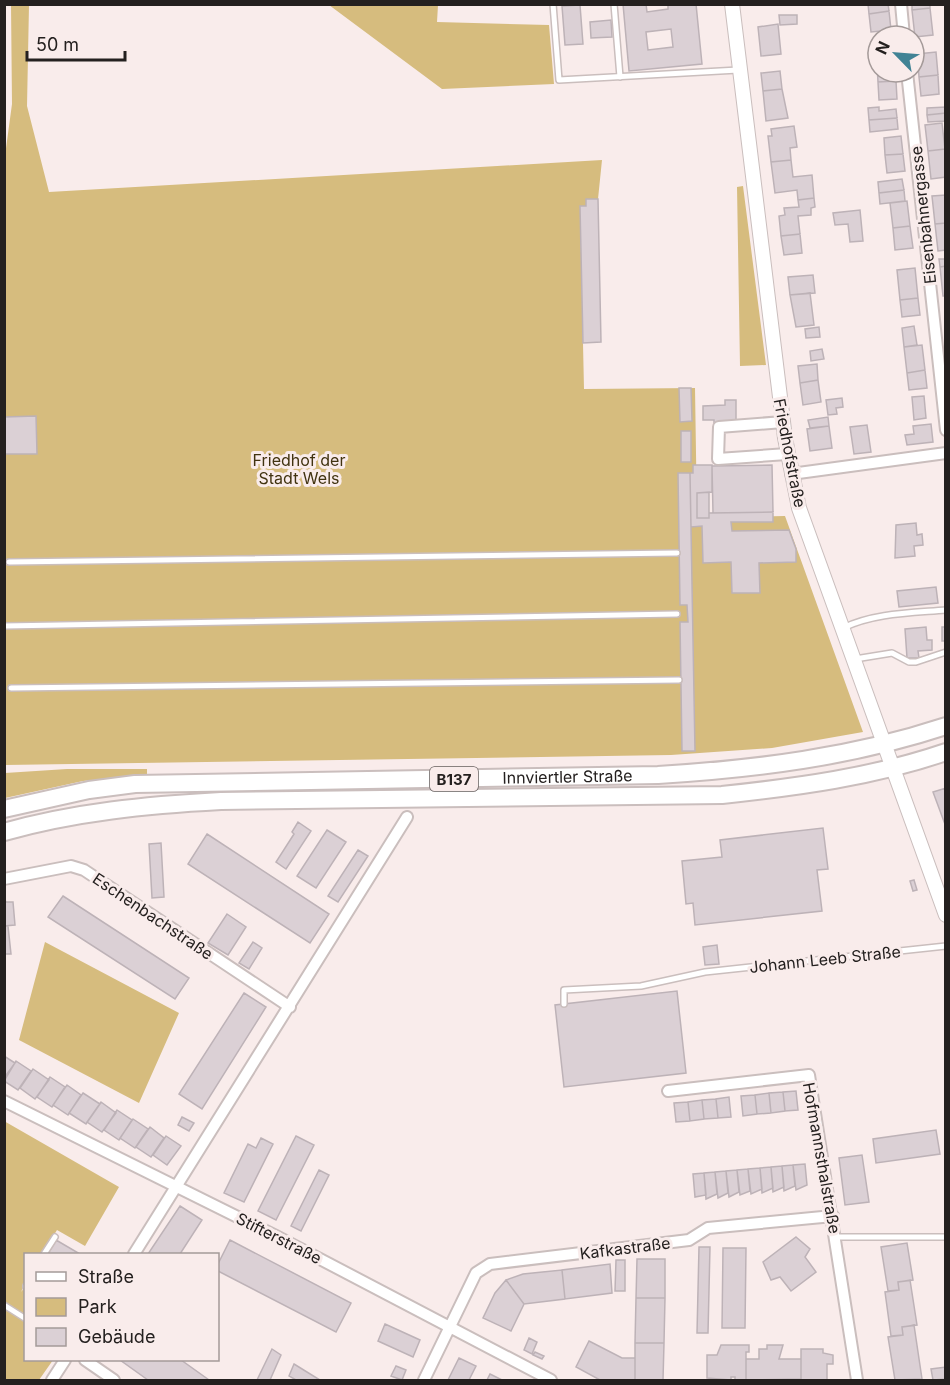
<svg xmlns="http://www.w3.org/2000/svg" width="950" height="1385" font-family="Inter,sans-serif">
<rect width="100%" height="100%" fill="#f9eceb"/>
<path fill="#d6bc7e" d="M11,4L29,5L27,106L49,192L602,160L598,199H587L586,206L580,207L584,389L695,388L697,518L785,516L863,732L772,748L671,755L5,765L4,163L12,104Z
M329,5H438L437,22L549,25L554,84L442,89Z
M743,186L766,365L740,366L737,187Z
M67,769H147V775L83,781L5,798V773Z
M45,942L179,1013L139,1103L19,1040Z
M4,1121L119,1187L85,1246L57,1230L42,1254H26L25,1284L21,1292L25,1287L26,1360H53L39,1380H5Z"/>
<path fill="#dbd0d5" stroke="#bdb2b7" stroke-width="1.5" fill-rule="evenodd" d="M623,4H646L647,12L668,9V4H696L702,64L629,71ZM671,29L673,47L648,50L646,32Z
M868,4H888L889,11L869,14Z
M912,4H930V8L912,10Z
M580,5L583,44L565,45L562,6Z
M930,8L933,35L915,37L912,10Z
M889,11L891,30L871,32L869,14Z
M779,15H797V24L780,25Z
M611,20L612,37L591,38L590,22Z
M778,24L781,54L761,56L758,27Z
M936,52L938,75L919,77L917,54Z
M877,65L878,72H895L896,81L878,82Z
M780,71L782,89L763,91L761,73Z
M938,75L939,94L921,96L919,77Z
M896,81L897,99L879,100L878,82Z
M782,89L788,118L766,121L763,91Z
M879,107V111L896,109L897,118L869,120L868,108Z
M946,107V113L927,115V108Z
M946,113V121L928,122L927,115Z
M897,118L898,129L870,132L869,120Z
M942,123L945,149L928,151L925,125Z
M794,126L797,147L790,148L791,160L771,162L768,136H772L771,129Z
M901,136L903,154L885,155L884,138Z
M945,149L946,177L931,179L928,151Z
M903,154L905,171L887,173L885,155Z
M791,160L793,177L812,175L814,198L798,200L797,190L775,193L771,162Z
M902,179L904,190L879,193L878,182Z
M904,190L905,201L880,204L879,193Z
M946,195V223L935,224L932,196Z
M814,198L815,207L811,208V215L798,216L800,234L781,236L779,216L785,215L784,208L799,207L798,200Z
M586,199H598L601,342L583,343L580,206H586Z
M907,201L910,226L893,228L890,203Z
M860,210L863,241L850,242L848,224L835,225L833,213Z
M946,223V250L938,251L935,224Z
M910,226L913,248L895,250L893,228Z
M800,234L802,253L784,255L781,236Z
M939,259H946V266L940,267Z
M946,266V296H943L940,267Z
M915,268L918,298L900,300L897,270Z
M813,275L815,293L790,295L788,277Z
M810,293L814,325L796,327L790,295Z
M918,298L920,315L902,317L900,300Z
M914,326L917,345L904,347L902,328Z
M819,327L820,337L806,338L805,329Z
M922,345L925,370L907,373L904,347Z
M822,349L824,359L811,361L810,351Z
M817,364L818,380L800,383L798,366Z
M925,370L927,388L909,390L907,373Z
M818,380L821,402L803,405L800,383Z
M679,388H691L692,421L680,422Z
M924,396L926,418L914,420L912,397Z
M842,398L843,407L836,408L837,414L828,415L826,400Z
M725,400H736V420L714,423V420H703V406L725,405Z
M36,416L37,454H4V417Z
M828,417L829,426L810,428L808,420Z
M931,424L933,442L907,445L905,435L914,434L913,426Z
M867,425L871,452L854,454L850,427Z
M829,426L832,448L810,451L807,429Z
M681,431H691V462H681Z
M693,465H712V492L697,493V518H709V513L773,512V522H731L732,531L789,530L796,549V562L759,563L760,593H732L731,562L703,563L702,526L691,527L690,473H693Z
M772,465L773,512L713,513L712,466Z
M678,473H690L695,751H682L680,622H688L687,605H680Z
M709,492V518H697V493Z
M916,523L917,535L922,534L923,545L914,546L915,556L895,558L896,525Z
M936,587L938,603L899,607L897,591Z
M926,627L927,640H932V650L918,651L919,658H907L905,629Z
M942,627H946V641H942Z
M946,788V827L933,792Z
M298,822L311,831L286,869L276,862L294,834L292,832Z
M823,828L828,869L817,870L822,911L695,925L693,903L686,904L682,861L722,857L720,840Z
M327,830L346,842L316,888L297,876Z
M207,834L329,914L310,943L188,864Z
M161,843L164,897L152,898L149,844Z
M358,850L368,856L338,902L328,896Z
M914,880L917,890L913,891L910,881Z
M63,896L189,978L175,999L48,917Z
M4,898L6,902H13L15,925L4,926Z
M227,914L246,927L228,955L208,943Z
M4,926H8L11,954H4Z
M253,942L262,948L249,969L239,963Z
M717,945L719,964L705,965L703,947Z
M677,991L686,1073L564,1087L555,1005Z
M244,993L266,1007L202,1109L179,1094Z
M4,1056L15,1063L4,1078Z
M16,1061L31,1071L18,1090L4,1081Z
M33,1069L49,1080L35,1099L20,1088Z
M50,1077L65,1087L52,1107L37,1097Z
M67,1085L81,1095L68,1115L53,1105Z
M796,1091L798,1110L785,1111L783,1092Z
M783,1092L785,1111L771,1113L769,1093Z
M83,1093L100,1104L86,1124L69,1113Z
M769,1093L771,1113L757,1114L755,1095Z
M755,1095L757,1114L743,1116L741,1096Z
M729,1097L731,1117L718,1118L716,1099Z
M716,1099L718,1118L704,1119L702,1100Z
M702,1100L704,1119L690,1121L688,1102Z
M101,1102L116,1113L102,1132L87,1122Z
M688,1102L690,1121L676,1122L674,1103Z
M117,1110L132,1120L119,1140L104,1130Z
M182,1117L194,1123L189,1131L178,1125Z
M133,1119L148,1129L135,1148L120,1138Z
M150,1127L164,1138L151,1157L136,1147Z
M936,1130L940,1154L876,1163L873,1139Z
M166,1136L181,1146L167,1165L153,1155Z
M296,1136L314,1145L276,1220L258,1211Z
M261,1138L273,1144L244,1202L224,1193L248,1144L256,1148Z
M862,1155L869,1202L845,1205L839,1158Z
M805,1164L807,1185L796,1190L793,1165Z
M793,1165L795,1186L784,1191L782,1166Z
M782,1166L784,1187L773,1192L771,1167Z
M771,1167L773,1188L762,1193L760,1168Z
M760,1168L762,1189L751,1194L748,1169Z
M748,1169L750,1191L740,1195L737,1170Z
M319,1170L329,1175L301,1231L291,1226Z
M737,1170L739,1192L729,1197L726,1171Z
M726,1171L728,1193L718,1198L715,1172Z
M715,1172L717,1194L706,1199L704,1173Z
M704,1173L706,1195L695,1197L693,1174Z
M180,1206L202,1220L180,1254H148Z
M796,1237L810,1249L805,1257L816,1272L791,1291L780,1277L771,1280L763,1262Z
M56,1240L80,1254H48Z
M230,1240L351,1303L336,1332L218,1271V1264Z
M907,1243L913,1280L898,1282L899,1290L888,1291L881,1247Z
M699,1247H710L708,1333H697Z
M723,1248H746L745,1328H722Z
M637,1259H665V1298H636Z
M616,1260H625V1291H615Z
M610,1264L612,1293L565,1299L562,1270Z
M562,1270L565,1299L524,1304L506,1280L523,1274Z
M506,1280L524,1304L511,1331L483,1318L495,1293Z
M910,1280L917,1325L902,1327L903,1335L891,1336L885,1292L899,1290L898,1282Z
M636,1298H665L664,1343H635Z
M385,1324L420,1340L413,1357L378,1341Z
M914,1325L922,1379L895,1380L888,1337L903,1335L902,1327Z
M529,1338L537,1342L532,1354L524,1350Z
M589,1341L622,1358H635V1380H600L576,1367Z
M635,1343H664L663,1380H635Z
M721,1345H749V1352H746V1380H735V1377H731V1380L707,1378V1355H717Z
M767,1345H783L779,1359H801V1379L746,1380V1359H759V1349H767Z
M272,1349L281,1355L270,1380H257Z
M801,1349H823V1353L833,1355V1364H827V1380H801Z
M535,1352L544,1356L542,1359L533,1355Z
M459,1358L476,1366L469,1380H448Z
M120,1360H181L209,1380H148Z
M294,1364L320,1380H296L289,1376Z
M396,1366L406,1370L402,1380L391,1376Z
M946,1367V1379L933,1380L931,1369Z
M490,1374L502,1380H487Z"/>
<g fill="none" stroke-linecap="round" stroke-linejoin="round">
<defs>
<path id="service" d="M553,4L559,80L738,70
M614,4L620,77
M9,562L677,553
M4,626L677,614
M843,628C874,613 911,613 946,610
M855,659L892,653L909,662H916L946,652
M11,688L679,680
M564,1004V990L641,986L705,972L946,946
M836,1237H946
M44,1254L55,1237
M26,1286V1287
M4,1305L26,1319"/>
<path id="minor" d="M901,4L904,36
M907,72L946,430
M783,422L719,427L718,459L787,454
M791,474L946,453
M4,879L71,866L84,870L290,1007
M668,1091L809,1075L857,1380
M4,1101L276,1236L551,1380
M134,1254L407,817
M85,1360L114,1380
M52,1380L65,1360
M424,1380L476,1273L490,1264L689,1240L708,1228L833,1216"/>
<path id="tertiary" d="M732,4L785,438L799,508L946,915"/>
<g id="primary">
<path id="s1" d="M4,809L89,790L135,784L658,775C756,769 852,757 946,726"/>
<path d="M4,832C75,812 147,805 221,801L722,795C797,787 873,777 946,752"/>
</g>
</defs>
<use href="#service" stroke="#cabebd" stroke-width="8"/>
<use href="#minor" stroke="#cabebd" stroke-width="14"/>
<use href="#tertiary" stroke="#cabebd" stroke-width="16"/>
<use href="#primary" stroke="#cabebd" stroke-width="20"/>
<use href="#service" stroke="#fff" stroke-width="5"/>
<use href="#minor" stroke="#fff" stroke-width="10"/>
<use href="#tertiary" stroke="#fff" stroke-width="14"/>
<use href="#primary" stroke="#fff" stroke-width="16"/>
</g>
<g text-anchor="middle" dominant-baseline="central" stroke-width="6" stroke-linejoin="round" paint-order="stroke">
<rect fill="#f9eceb" stroke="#645d5c" stroke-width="1.5" x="430" y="767" width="48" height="24" rx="4.5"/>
<g font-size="15" font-weight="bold" fill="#24201f">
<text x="454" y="779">B137</text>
</g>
<g font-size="16" fill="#24201f" stroke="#f9eceb">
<text transform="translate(923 215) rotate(-96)">Eisenbahnergasse</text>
<text transform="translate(790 453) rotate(79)">Friedhofstraße</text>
<text stroke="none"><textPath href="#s1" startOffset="566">Innviertler Straße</textPath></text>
<text transform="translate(153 916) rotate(34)">Eschenbachstraße</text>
<text transform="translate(825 959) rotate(-6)">Johann Leeb Straße</text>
<text transform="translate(822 1158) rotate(80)">Hofmannsthalstraße</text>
<text transform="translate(279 1238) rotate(27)">Stifterstraße</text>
<text transform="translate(625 1248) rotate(-7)">Kafkastraße</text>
</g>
<g font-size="16" fill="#413310" stroke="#f9eceb">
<text x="299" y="460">Friedhof der<tspan x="299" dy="18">Stadt Wels</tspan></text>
</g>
</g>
<rect width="950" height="1385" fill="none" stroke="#24201f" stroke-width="12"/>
<rect x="24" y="1253" width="195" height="108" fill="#f9eceb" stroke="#a49a99" stroke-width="1.5"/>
<rect x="36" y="1272" width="30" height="9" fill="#ffffff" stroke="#a49a99" stroke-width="1.5"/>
<text x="78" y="1283" font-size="18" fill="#24201f">Straße</text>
<rect x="36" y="1298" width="30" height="18" fill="#d6bc7e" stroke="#a49a99" stroke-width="1.5"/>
<text x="78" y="1313" font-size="18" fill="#24201f">Park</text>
<rect x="36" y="1328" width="30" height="18" fill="#dbd0d5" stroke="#a49a99" stroke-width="1.5"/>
<text x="78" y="1343" font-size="18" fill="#24201f">Gebäude</text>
<g transform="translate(896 54) rotate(295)"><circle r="28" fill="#f9eceb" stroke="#a49a99" stroke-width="1.5"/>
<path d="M0-4.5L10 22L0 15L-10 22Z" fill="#418395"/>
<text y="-9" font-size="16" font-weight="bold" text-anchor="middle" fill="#24201f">N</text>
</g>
<path d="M27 51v9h98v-9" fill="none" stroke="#24201f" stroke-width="3"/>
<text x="36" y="51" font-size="18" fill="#24201f" stroke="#f9eceb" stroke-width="4.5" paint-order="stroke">50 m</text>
</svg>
